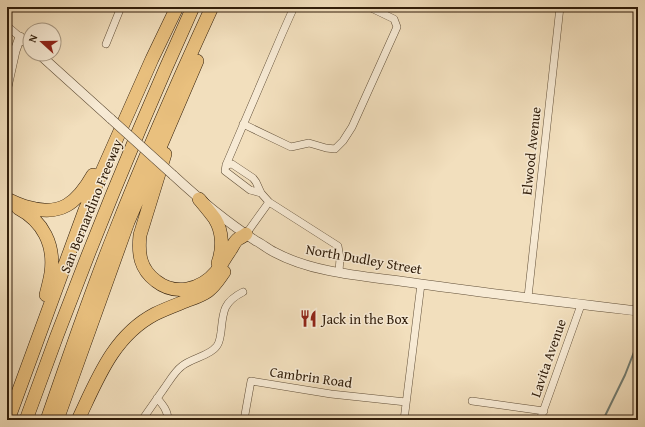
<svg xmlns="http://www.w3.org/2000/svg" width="645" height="427" font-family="'Gentium Book Plus',serif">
<rect width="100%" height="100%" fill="#f2dfbd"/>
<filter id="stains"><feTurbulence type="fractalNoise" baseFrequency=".005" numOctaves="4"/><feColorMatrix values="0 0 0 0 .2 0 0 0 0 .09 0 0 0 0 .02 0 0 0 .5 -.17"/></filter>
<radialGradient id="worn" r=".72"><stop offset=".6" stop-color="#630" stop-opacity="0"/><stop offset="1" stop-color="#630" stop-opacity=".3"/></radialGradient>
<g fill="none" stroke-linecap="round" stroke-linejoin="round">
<path stroke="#717c72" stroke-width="2" d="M603,420L625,375L634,352L638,329"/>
<defs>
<path id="minor" d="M7,26L20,37
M106,44L121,7
M243,124L291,147L309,143L326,148L335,149L343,141L352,127L397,27L394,19L369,7
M226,165L232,164L253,178L256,182L261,193L269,202L338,246L340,258L339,272
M261,193L250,190L225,171L226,165L282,34L294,7
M246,234L269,202
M528,297L560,7
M157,398C163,405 168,411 168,420
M472,401L544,411
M142,420C149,410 156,400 163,390C169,382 174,372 182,366C192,358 209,356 216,347C220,343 220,337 221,332C223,312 223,302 243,292
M244,420L251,381L331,394L406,402
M404,420L421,284
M540,420L581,305"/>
<path id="tertiary" d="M39,54L111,119
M7,87L15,51L20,37L30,46
M173,175C200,200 225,221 256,241C262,244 268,249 274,252C313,273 363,276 407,282C483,293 561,302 638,311"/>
<path id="motorway" d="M165,154L140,235C138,254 140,269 156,281C175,296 201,290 216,272C221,265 226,256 231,249C233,246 235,241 238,239C241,237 244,236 246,234
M7,199C14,202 20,205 27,207C61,217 77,203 93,175
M199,199C204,205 210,212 215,219C223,232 223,249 218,263
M18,208C43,221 55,245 51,273C50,280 48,287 46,295
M8,420L85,210L152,59L177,7
M26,420C76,280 132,142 193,7
M47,420C69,357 90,294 115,232C145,156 178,81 212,7
M57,420L128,222L197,61
M78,420C97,380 113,336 155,314C165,309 176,305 186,301C194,298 201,296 208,291C215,286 219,279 224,272"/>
</defs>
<use href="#minor" stroke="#604e37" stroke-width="8"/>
<use href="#tertiary" stroke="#604e37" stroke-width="10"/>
<use href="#motorway" stroke="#301d0a" stroke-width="14"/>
<use href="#minor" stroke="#f7ead4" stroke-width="7"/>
<use href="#tertiary" stroke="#f7ead4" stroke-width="9"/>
<use href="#motorway" stroke="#e9c07e" stroke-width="13"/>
<defs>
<path id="tertiary-bridge" d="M111,119L173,175"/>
</defs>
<use href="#tertiary-bridge" stroke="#604e37" stroke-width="10" stroke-linecap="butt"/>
<use href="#tertiary-bridge" stroke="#f7ead4" stroke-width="9"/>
</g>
<defs>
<symbol id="restaurant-bare" viewBox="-9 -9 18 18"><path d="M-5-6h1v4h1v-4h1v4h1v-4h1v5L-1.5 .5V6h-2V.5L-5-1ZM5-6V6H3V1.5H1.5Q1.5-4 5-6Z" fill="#8f2418" stroke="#f7ead4" stroke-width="2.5" paint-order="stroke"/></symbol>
</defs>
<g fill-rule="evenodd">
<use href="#restaurant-bare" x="296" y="306" width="25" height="25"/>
</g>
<g text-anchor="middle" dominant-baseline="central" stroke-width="3" stroke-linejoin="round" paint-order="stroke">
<g font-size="14" fill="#301d0a" stroke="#f7ead4">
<text transform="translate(531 151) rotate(-84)">Elwood Avenue</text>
<text transform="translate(91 206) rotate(-68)">San Bernardino Freeway</text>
<text transform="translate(364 259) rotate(10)">North Dudley Street</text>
<text transform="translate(548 358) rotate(-71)">Lavita Avenue</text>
<text transform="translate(311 377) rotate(8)">Cambrin Road</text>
</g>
<g font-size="14" fill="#301d0a" stroke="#f7ead4" text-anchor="start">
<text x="322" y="319">Jack in the Box</text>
</g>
</g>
<rect width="645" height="427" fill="none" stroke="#f2dfbd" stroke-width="24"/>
<rect x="8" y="8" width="629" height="411" fill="none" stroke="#301d0a" stroke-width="2"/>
<rect x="12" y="12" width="621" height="403" fill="none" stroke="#301d0a"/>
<g transform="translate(42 42) rotate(291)"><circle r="19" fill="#f7ead4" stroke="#a79883"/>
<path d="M0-3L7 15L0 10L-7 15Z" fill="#8f2418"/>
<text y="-6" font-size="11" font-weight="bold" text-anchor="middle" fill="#301d0a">N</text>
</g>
<rect width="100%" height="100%" filter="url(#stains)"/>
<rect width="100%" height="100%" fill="url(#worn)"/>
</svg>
